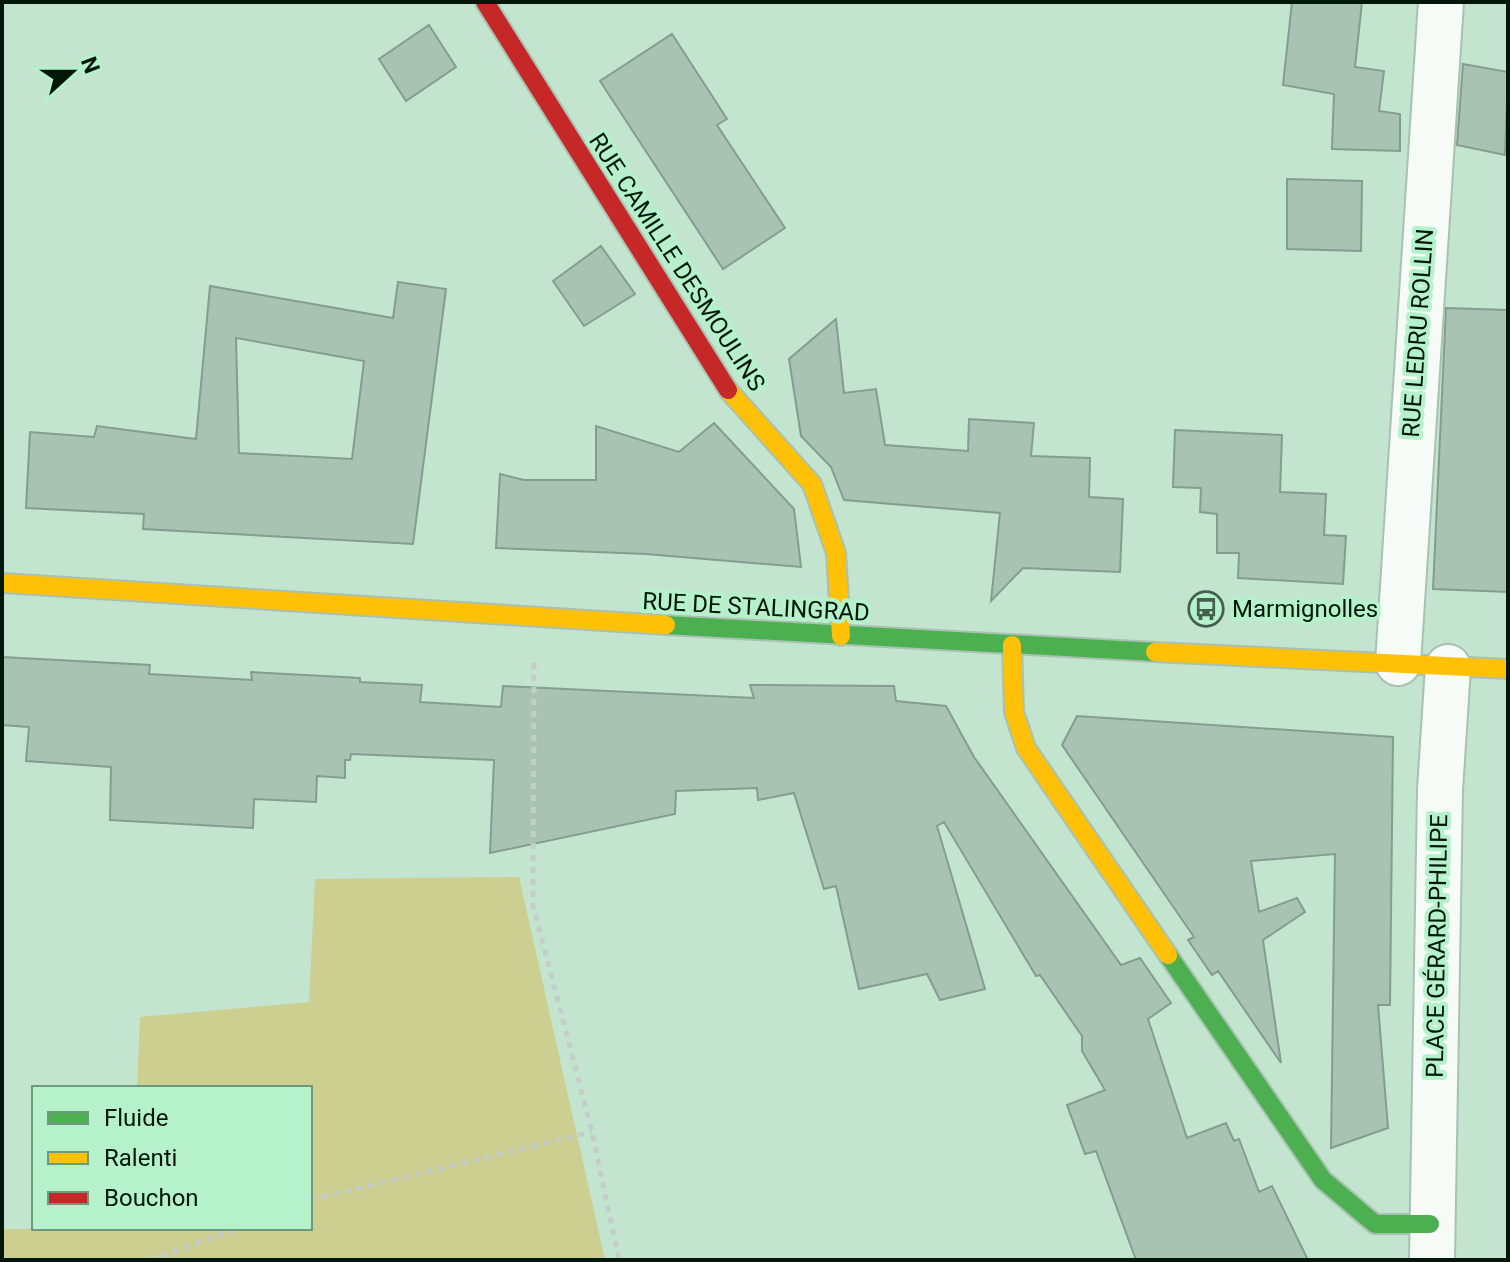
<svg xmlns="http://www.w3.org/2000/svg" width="1510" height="1262" font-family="Roboto,sans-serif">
<rect width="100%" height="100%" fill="#c3e4cf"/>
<path fill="#cccf8f" d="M519,877L605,1260H2V1229L310,1228V1088H137L140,1017L309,1002L315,879Z"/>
<path fill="#a9c3b2" stroke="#849e8e" stroke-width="2" fill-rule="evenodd" d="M1292,2H1362L1355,67L1384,71L1379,111L1400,114V151L1332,149L1334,94L1283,85Z
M429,25L456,67L406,101L379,59Z
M672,34L727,119L717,125L785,228L723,269L600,81Z
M1463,64L1508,72L1505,155L1457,145Z
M1287,179L1362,181L1361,251L1287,249Z
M601,246L635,294L584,326L553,281Z
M398,282L446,289L413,544L143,529L144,514L26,508L30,432L94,437L97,426L196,439L210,286L393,318ZM236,338L364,361L352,459L239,453Z
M1446,308L1508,310V592L1433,589Z
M836,319L844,393L876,389L885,445L968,451L969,419L1034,423L1031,456L1090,458L1089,497L1123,499L1120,572L1023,568L991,601L1000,513L844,500L831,467L801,436L789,359Z
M714,423L794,509L801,567L646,554L496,548L500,474L524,480H596V426L679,452Z
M1175,430L1282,435L1280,492L1326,494L1324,535L1346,536L1343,584L1238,578L1239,553H1217V514L1200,512L1201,488L1173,487Z
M2,657L150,665L149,674L252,680L251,672L360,678V682L422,685L420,702L501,707L503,686L754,698L750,685L894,686L896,701L946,706L974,757L1121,965L1140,958L1171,1003L1148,1019L1187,1138L1226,1123L1234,1141L1239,1139L1259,1192L1272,1186L1308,1260H1136L1096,1151L1085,1154L1067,1105L1105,1090L1082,1051V1036L1040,975L1036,976L944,822L937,826L985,989L940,1000L927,974L859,989L836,886L824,889L794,793L758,800L757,788L676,791L675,814L490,853L494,760L351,754L350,760H345V778L317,776L316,802L254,799L253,828L110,820L111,767L26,761L29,727L2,725Z
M1077,716L1393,737L1390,1005H1378L1388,1128L1331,1148L1335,854L1251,861L1259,912L1297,898L1305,912L1263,940L1281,1063L1218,971L1212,975L1188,940L1194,937L1062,745Z"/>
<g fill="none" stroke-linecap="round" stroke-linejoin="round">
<defs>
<path id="street" d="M1398,663L1441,2
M1432,1260L1440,790L1448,667"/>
<path id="fast" d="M666,625L1155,652
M1168,955L1323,1180L1375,1224H1430"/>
<path id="slow" d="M728,390L812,484L836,553L841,636
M2,583L666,625
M1012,645L1014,712L1026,748L1168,955
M1155,652L1508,669"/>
<path id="jam" d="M485,2L728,390"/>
</defs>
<use href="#street" stroke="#a8c1b1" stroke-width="48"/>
<use href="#fast" stroke="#a8c1b1" stroke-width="22"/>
<use href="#slow" stroke="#a8c1b1" stroke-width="22"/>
<use href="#jam" stroke="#a8c1b1" stroke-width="22"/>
<path stroke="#c4cec7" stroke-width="5" stroke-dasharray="6 6" stroke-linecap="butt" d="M534,663L533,905L592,1132L619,1260
M310,1200L592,1132
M150,1260L239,1228"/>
<use href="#street" stroke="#f6fbf8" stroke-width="44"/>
<use href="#fast" stroke="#4caf50" stroke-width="18"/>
<use href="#slow" stroke="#ffc107" stroke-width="18"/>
<use href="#jam" stroke="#c62828" stroke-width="18"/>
</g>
<defs>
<symbol id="bus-ring" viewBox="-11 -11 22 22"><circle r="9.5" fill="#b5f2cb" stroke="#455f4f" stroke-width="1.5"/><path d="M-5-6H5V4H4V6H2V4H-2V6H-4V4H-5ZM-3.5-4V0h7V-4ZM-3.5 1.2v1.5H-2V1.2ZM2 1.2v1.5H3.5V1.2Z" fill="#455f4f"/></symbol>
</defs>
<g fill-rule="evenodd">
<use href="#bus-ring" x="1186" y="589" width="40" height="40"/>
</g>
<g text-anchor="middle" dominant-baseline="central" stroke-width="8" stroke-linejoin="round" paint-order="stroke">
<g font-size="24" fill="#01170a" stroke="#b5f2cb">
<text transform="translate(677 262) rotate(57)">RUE CAMILLE DESMOULINS</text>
<text transform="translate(1418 333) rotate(-86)">RUE LEDRU ROLLIN</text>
<text transform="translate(756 607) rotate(3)">RUE DE STALINGRAD</text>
<text transform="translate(1437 946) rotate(-89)">PLACE GÉRARD-PHILIPE</text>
</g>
<g font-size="24" fill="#01170a" stroke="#b5f2cb" text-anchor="start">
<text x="1232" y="609">Marmignolles</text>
</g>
</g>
<rect width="1510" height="1262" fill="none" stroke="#01170a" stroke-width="8"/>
<rect x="32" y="1086" width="280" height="144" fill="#b5f2cb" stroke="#6d9a7e" stroke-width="2"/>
<rect x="48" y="1112" width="40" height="12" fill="#4caf50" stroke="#6d9a7e" stroke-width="2"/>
<text x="104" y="1126" font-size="24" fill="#01170a">Fluide</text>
<rect x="48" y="1152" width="40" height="12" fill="#ffc107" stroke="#6d9a7e" stroke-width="2"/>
<text x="104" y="1166" font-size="24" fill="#01170a">Ralenti</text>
<rect x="48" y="1192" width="40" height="12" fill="#c62828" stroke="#6d9a7e" stroke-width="2"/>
<text x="104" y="1206" font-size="24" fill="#01170a">Bouchon</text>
<g transform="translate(72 72) rotate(69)" stroke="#b5f2cb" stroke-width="6" paint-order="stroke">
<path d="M0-6L14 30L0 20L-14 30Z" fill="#01170a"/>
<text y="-12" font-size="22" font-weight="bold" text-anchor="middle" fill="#01170a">N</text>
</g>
</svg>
